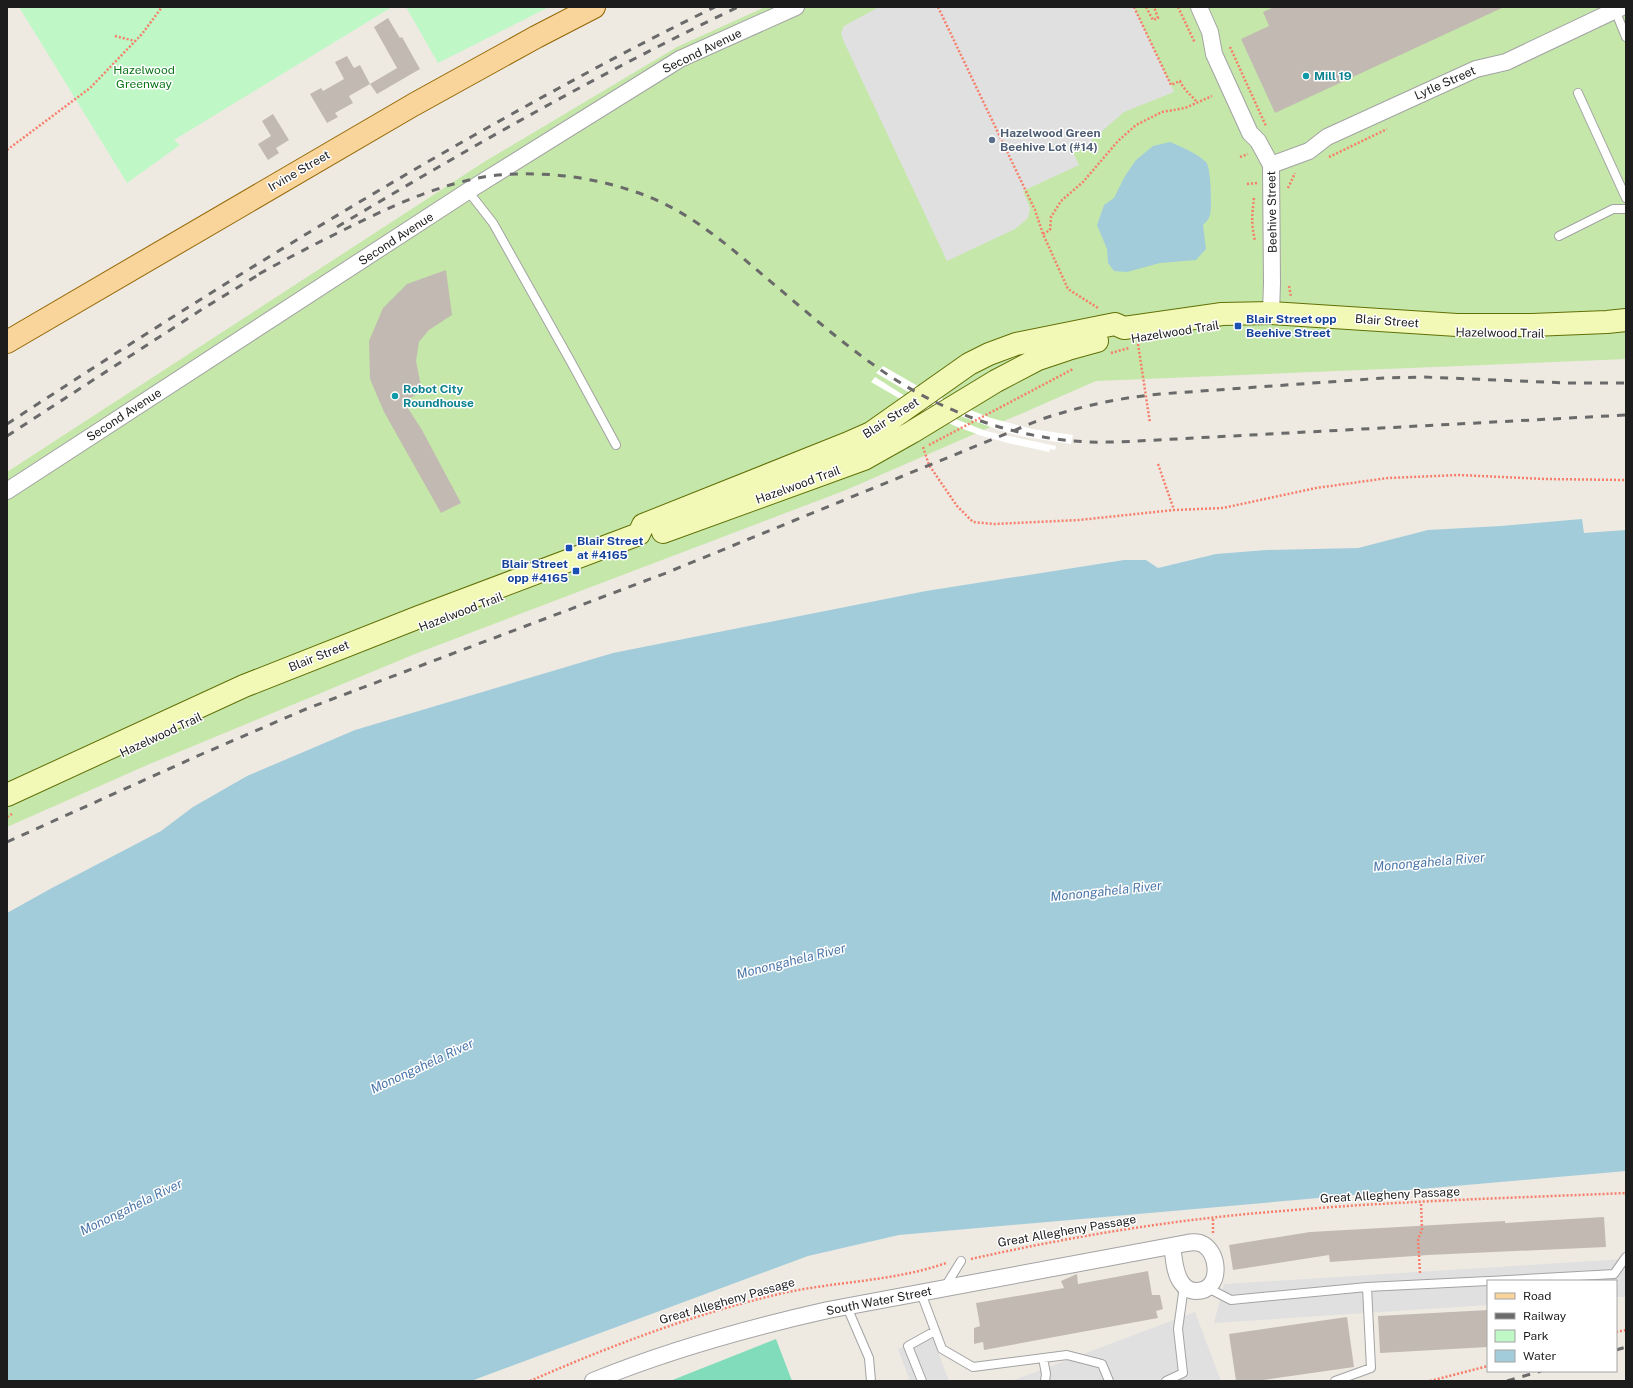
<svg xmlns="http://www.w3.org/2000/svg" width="1633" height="1388" font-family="'Public Sans',sans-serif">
<rect width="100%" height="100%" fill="#eeeae2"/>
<path fill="#c5e7a9" d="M765,7H1626V359L1096,381L846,490L415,654L145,766L7,827V472L484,162L677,47Z"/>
<path fill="#bff8c6" d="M19,7H392L174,140L180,145L127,183Z
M406,7H549L438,63Z"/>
<path fill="#81dcbc" d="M776,1339L792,1381H670Z"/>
<path fill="#e0e0e0" d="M879,7H1134L1174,92L1124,112L1085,146L1073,152L1079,165L1023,191L1030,208L1028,218L1015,229L947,261L844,42L841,33L844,26Z
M1626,1259V1297H1616V1281H1488V1305L1214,1323L1224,1284Z
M1195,1312L1221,1381H1011Z
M932,1336L949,1381H910L898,1349Z"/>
<path fill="#a3ccdb" d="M1170,142C1182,147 1196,153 1206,162C1211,167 1212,207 1210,215C1209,219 1206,222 1203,225L1206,249L1196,260L1160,263L1127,272L1114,271L1108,263L1107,249L1097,225L1104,205L1114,198L1125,176L1136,160L1153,146Z
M1582,519L1584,533L1626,530V1171L899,1235L808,1256L471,1381H7V913L50,889L161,831L193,807L247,776L355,730L613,653L926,591L1124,560H1146L1158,568L1216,554L1266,550L1358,548L1428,530L1501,526Z"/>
<path fill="#fff" d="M883,366L916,385L947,401L991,418L1032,429L1073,435L1071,444L1025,437L1002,431L949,412L922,400L876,373Z
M875,377L905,396L958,420L986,431L1056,446L1055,450L1050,449L1049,452L1012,444L982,436L955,426L902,400L871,382Z"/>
<path fill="#c2bab2" d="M1274,7H1504L1275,113L1241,39L1269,26L1263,12Z
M388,18L400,38L402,37L420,69L377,94L370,84L397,68L374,27Z
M347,56L354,68L360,65L370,84L349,96L353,103L335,113L338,117L327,123L310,94L321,88L323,91L344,79L335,62Z
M273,114L289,140L276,148L279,153L268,160L258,144L271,136L262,121Z
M446,270L452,315L429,330L419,342L416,361L422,391L404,402L422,430L461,503L441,513L384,412L370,379L369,341L383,308L407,284Z
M1604,1217L1606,1247L1428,1255L1330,1262L1329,1255L1233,1270L1229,1245L1310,1232L1505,1221V1223Z
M1148,1271L1152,1295H1160L1163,1309L1156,1311L1158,1318L984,1350L983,1342L974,1344V1328L980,1326L976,1303L1064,1288L1061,1281L1077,1274L1078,1284Z
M1488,1310V1347L1380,1353L1378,1316Z
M1347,1317L1354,1367L1257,1381H1236L1229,1334Z"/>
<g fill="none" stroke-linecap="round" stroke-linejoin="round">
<defs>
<path id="lane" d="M1615,10L1626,37
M1578,93L1626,198
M468,191L493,223L571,362L616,445
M1559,236L1613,209H1626
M1490,1281L1614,1274L1626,1257
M945,1287L961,1261
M1208,1288L1231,1300L1367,1287L1488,1281
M921,1293L942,1349L973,1367L1067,1355L1102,1364L1109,1381
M847,1307L869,1358L871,1381
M1043,1358L1046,1374L1045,1381
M922,1381L908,1346L935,1331
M1166,1381L1183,1373L1178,1329L1184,1286
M1335,1381L1371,1368L1367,1287"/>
<path id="street" d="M1199,7L1210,32L1214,54L1250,133L1258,141L1271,165L1272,283L1271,313
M1271,165L1309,151L1327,137L1476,69L1506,62L1622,7
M7,491L468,191L680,59L796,7
M593,1381C669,1350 748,1328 828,1310L1187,1243C1191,1242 1196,1242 1200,1243C1220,1250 1223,1291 1196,1291C1190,1291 1184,1287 1181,1282C1174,1272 1174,1257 1172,1246"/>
<path id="secondary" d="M663,532L864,459L912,432L996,381L1038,359L1068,349L1097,341
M7,795L244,686L419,617L639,534L643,525L846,444L871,433L969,364L989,354L1016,344L1115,324L1124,328L1222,314L1271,313L1457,325H1532L1607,322L1626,320"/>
<path id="primary" d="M7,342L413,105L536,37L594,7"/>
</defs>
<use href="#lane" stroke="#a3a3a3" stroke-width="10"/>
<use href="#street" stroke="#a3a3a3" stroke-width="18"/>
<use href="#secondary" stroke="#617007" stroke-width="24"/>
<use href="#primary" stroke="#926703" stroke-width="24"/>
<path stroke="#f67e6a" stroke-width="2.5" stroke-dasharray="2 2" stroke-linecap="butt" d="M938,7L1035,210L1043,234L1068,289L1098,308
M1134,7L1171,85L1180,81C1183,89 1191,95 1197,102
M1146,7L1153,20L1158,18L1154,7
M1178,7L1195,43
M115,36L135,41
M1230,47L1266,126
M7,150L90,88L142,34L162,7
M1240,157L1248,154
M1329,157L1387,129
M1247,184L1257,183
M1288,188L1295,173
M1254,198C1252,216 1251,223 1255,241
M1043,234L1050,230L1051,217L1061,201L1083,182L1118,141L1136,125L1162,112L1185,108L1212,96
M1289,286L1291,297
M1138,344L1150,423
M1111,353L1129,348
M929,445L1073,369
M923,447L929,465L957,506L973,522L994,524L1079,520L1174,510L1223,508L1316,488L1388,478L1459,475L1545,479L1626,480
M1158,464L1174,510
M7,817L12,814
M1213,1233V1218
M971,1259C1073,1236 1177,1219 1282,1211C1396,1201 1511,1198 1626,1193
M1420,1273L1418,1239L1422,1230L1421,1202
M1616,1332L1626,1330
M530,1381C610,1346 694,1314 779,1294C835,1281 892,1282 946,1263
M1430,1381L1488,1366"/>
<use href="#lane" stroke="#fff" stroke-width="8"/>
<use href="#street" stroke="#fff" stroke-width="16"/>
<use href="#secondary" stroke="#f2f8b6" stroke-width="22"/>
<use href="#primary" stroke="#f9d49b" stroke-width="22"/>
<path stroke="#6a6a6a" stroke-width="3" stroke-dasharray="8 8" stroke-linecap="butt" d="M337,227C467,149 600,73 738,7
M259,274C295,254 331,236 368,218C402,202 431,189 469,180C497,173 527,173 556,175C598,179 641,190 678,211C709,229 737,253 764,276C801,307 838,340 878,368C936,409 1004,435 1074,441C1095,443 1117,442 1138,441L1626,415
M7,424C181,310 357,199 539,99C597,67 655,36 715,7
M7,436L204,308L263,272
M7,842L202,754L306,709L666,573L1042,419C1082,406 1118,398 1160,394L1384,378L1423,377L1569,383H1626
M1616,1350L1626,1347
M1507,1381L1541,1371"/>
</g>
<g fill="#0f9aa8" stroke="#fff" stroke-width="1.5">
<circle cx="1306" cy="76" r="4"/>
<circle cx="395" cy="396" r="4"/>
</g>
<circle fill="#5c6f8a" stroke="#fff" stroke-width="1.5" cx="992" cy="140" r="4"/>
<g fill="#1a4fb4" stroke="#fff" stroke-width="1.5">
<rect x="1234" y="322" width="8" height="8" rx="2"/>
<rect x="565" y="544" width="8" height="8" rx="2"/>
<rect x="572" y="567" width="8" height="8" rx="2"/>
</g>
<g text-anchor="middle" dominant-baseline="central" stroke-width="3" stroke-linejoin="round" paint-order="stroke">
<g font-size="12" fill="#1c1c1c" stroke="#fff">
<text transform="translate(702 51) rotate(-26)">Second Avenue</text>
<text transform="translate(1445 83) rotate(-24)">Lytle Street</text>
<text transform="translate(299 171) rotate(-30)">Irvine Street</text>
<text transform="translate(1272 212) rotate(-91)">Beehive Street</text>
<text transform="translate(396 239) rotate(-33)">Second Avenue</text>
<text transform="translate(1387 321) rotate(4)">Blair Street</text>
<text transform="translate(1175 332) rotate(-9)">Hazelwood Trail</text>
<text transform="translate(1500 333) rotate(1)">Hazelwood Trail</text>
<text transform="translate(124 415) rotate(-33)">Second Avenue</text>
<text transform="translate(891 418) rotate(-33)">Blair Street</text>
<text transform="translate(798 485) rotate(-20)">Hazelwood Trail</text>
<text transform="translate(461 612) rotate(-21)">Hazelwood Trail</text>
<text transform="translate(319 656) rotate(-22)">Blair Street</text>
<text transform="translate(161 735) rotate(-25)">Hazelwood Trail</text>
<text transform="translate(1390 1195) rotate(-3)">Great Allegheny Passage</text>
<text transform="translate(1067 1231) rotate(-10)">Great Allegheny Passage</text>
<text transform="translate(727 1301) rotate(-16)">Great Allegheny Passage</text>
<text transform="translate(879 1301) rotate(-11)">South Water Street</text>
</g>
<g font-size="12" fill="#0e771a" stroke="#fff">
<text x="144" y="70">Hazelwood<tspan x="144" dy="14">Greenway</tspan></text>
</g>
<g font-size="12" font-weight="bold" fill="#0d838f" stroke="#fff" text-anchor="start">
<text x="1314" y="76">Mill 19</text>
<text x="403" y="389">Robot City<tspan x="403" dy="14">Roundhouse</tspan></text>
</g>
<g font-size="12" font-weight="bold" fill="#4e5e75" stroke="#fff" text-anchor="start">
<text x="1000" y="133">Hazelwood Green<tspan x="1000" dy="14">Beehive Lot (#14)</tspan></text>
</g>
<g font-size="12" font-weight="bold" fill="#164399" stroke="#fff" text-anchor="start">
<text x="1246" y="319">Blair Street opp<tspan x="1246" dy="14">Beehive Street</tspan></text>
<text x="577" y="541">Blair Street<tspan x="577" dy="14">at #4165</tspan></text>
<text x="568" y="564" text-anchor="end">Blair Street<tspan x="568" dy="14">opp #4165</tspan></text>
</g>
<g font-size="13" font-style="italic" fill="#4b77a9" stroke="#fff">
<text transform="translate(1429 862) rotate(-5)">Monongahela River</text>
<text transform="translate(1106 891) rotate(-6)">Monongahela River</text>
<text transform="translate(791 961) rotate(-14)">Monongahela River</text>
<text transform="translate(422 1066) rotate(-25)">Monongahela River</text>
<text transform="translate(131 1207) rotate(-26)">Monongahela River</text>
</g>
</g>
<rect width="1633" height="1388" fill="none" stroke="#1c1c1c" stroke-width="16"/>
<rect x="1487" y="1280" width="130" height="92" fill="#ffffff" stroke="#a4a4a4"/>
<rect x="1495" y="1293" width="20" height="6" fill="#f9d49b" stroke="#a4a4a4"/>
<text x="1523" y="1300" font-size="12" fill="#1c1c1c">Road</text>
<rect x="1495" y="1313" width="20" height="6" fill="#6a6a6a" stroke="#a4a4a4"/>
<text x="1523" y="1320" font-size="12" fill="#1c1c1c">Railway</text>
<rect x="1495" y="1330" width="20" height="12" fill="#bff8c6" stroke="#a4a4a4"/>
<text x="1523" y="1340" font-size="12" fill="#1c1c1c">Park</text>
<rect x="1495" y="1350" width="20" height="12" fill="#a3ccdb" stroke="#a4a4a4"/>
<text x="1523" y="1360" font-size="12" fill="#1c1c1c">Water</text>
</svg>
